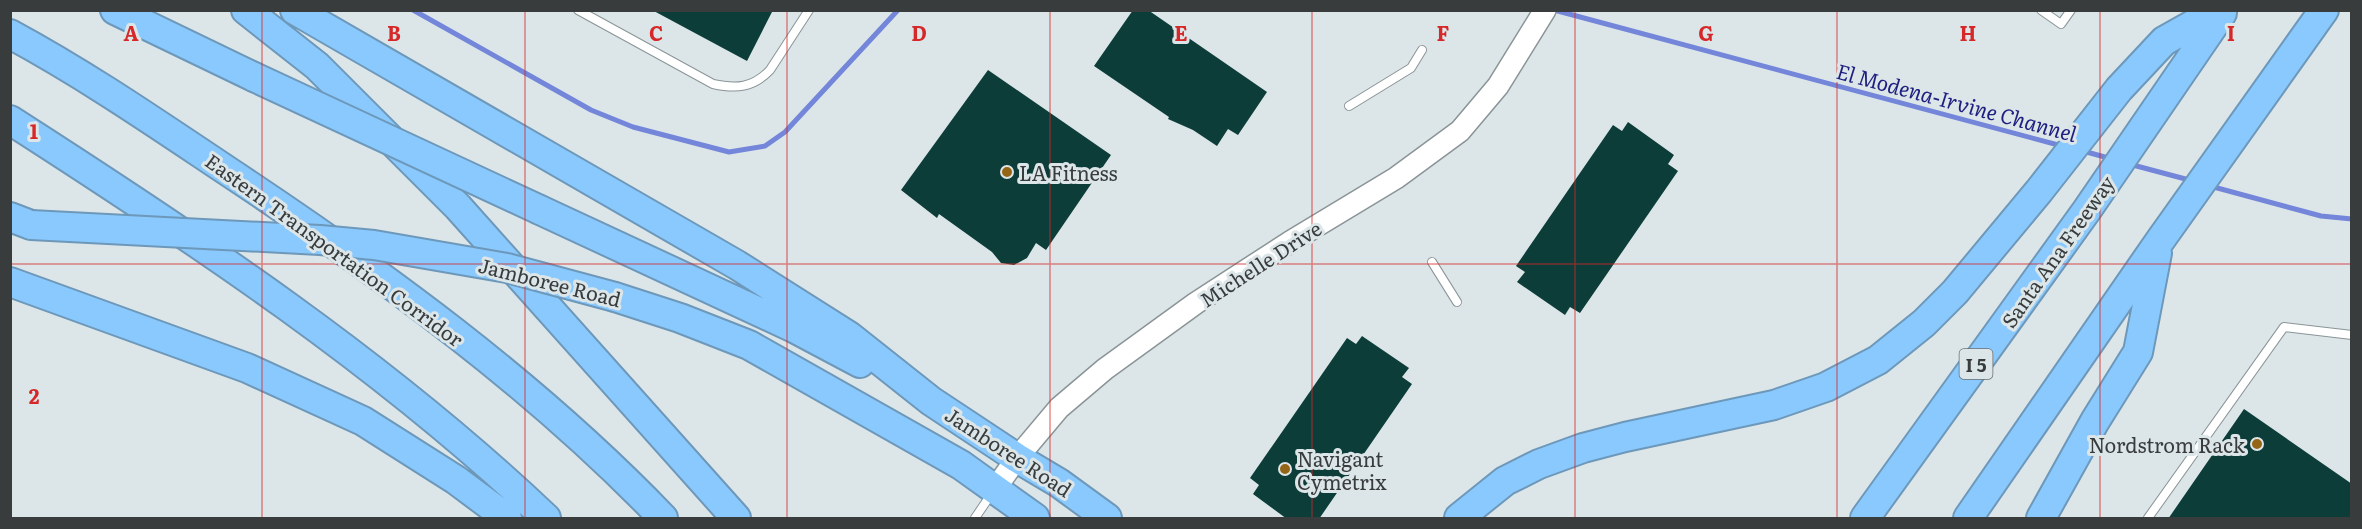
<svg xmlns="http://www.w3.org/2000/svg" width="2362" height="529" font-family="Literata,serif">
<rect width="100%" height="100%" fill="#dce6e9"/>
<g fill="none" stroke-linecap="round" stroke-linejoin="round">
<path stroke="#7386d9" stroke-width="5" d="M413,10L591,110L633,127L729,152L765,146L785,132L898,10
M1554,10L2062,146
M2083,151L2112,159
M2129,164L2193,181
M2210,186L2321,216L2352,219"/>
</g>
<path fill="#0d3d39" d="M652,10H773L747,61Z
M1133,10H1148L1267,92L1238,135L1228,129L1217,146L1193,130L1168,119L1169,117L1094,66Z
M988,70L1111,155L1046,250L1036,243L1027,258L1014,265L1001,263L992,252L939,214L937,218L901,190Z
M1628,122L1674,155L1668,164L1678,171L1580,313L1570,307L1565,315L1517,282L1525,272L1516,266L1613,125L1622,131Z
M1362,336L1409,368L1402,377L1412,384L1319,519H1287L1253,494L1259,485L1250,478L1347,338L1356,344Z
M2244,409L2352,484V519H2168Z"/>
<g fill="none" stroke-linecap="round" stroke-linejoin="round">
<defs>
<path id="lane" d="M578,10L713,84C736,89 753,88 770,70L809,10
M2041,10L2061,24L2071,10
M1349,106L1411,68L1422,50
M1432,262L1457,302
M975,518L992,493
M2148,518L2284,327L2352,335"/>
<path id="secondary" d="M995,489L1017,458L1059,408L1105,369L1196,303L1290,242L1396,178L1460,131L1498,86L1545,10"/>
<path id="highway" d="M115,10L254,77
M246,10L317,66L458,207L736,518
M295,10L737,265L849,336L931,401L1017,458L1059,483L1107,518
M10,34C86,75 157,124 229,172C383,274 535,385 663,518
M10,120C197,240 385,365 546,518
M540,210L794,328L860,363
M10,217L31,225
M10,282L247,368L363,421L456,480L507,518
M615,297L680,318L749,345L961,465L1035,518
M1459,518L1505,481L1539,464L1583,448L1625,437L1774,405L1826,387L1878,360L1924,323L1955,292L2039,191L2119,89L2164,41L2219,10
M1865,518L2087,210L2222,13
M1968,518L2159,242L2324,10
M2041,518L2095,421L2138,352L2157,253"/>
</defs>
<use href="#lane" stroke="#8a9496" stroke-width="10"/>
<use href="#secondary" stroke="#8a9496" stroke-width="24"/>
<use href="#highway" stroke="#6d98ba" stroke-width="32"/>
<use href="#lane" stroke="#fff" stroke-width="8"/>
<use href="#secondary" stroke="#fff" stroke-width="21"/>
<use href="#highway" stroke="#89c9fd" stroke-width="28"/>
<defs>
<path id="highway-bridge" d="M254,77L540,210
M31,225L320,240L374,245L507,268L615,297"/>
</defs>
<use href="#highway-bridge" stroke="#6d98ba" stroke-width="32" stroke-linecap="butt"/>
<use href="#highway-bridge" stroke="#89c9fd" stroke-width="28"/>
</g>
<path fill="none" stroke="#d62828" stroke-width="1.5" stroke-opacity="0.55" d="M262,10V518M525,10V518M787,10V518M1050,10V518M1312,10V518M1575,10V518M1837,10V518M2100,10V518M10,264H2352"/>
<g fill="#956516" stroke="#dce6e9" stroke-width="2">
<circle cx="1007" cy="172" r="6"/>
<circle cx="2257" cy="444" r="6"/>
<circle cx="1285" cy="469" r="6"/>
</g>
<g text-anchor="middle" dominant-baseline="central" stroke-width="6" stroke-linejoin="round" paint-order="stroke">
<rect fill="#dce6e9" stroke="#696f71" stroke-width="1.5" x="1959.5" y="349" width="33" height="30" rx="4.5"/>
<g font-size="18" font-weight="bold" fill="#383c3d">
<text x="1976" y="364">I 5</text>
</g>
<g font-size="20" fill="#383c3d" stroke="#dce6e9" text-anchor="start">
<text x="1019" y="172">LA Fitness</text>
<text x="2245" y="444" text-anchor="end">Nordstrom Rack</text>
<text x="1297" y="458">Navigant<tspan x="1297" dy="23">Cymetrix</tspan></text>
</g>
<g font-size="20" fill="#383c3d" stroke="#dce6e9">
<text transform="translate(335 249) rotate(36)">Eastern Transportation Corridor</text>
<text transform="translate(2057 251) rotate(-55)">Santa Ana Freeway</text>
<text transform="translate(1260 263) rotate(-33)">Michelle Drive</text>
<text transform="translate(550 281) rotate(14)">Jamboree Road</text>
<text transform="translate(1009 451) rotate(33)">Jamboree Road</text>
</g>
<g font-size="21" font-style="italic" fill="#1e1f7f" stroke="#dce6e9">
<text transform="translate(1957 101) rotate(15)">El Modena-Irvine Channel</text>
</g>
</g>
<g font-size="20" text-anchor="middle" font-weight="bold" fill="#d62828" stroke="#dce6e9" stroke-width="6" stroke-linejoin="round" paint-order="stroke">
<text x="131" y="41">A</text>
<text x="394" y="41">B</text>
<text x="656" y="41">C</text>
<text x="919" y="41">D</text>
<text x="1181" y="41">E</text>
<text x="1443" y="41">F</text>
<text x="1706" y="41">G</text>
<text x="1968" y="41">H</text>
<text x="2231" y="41">I</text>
<text x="34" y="139">1</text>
<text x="34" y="404">2</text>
</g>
<rect width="2362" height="529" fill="none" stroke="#383c3d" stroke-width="24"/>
</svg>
